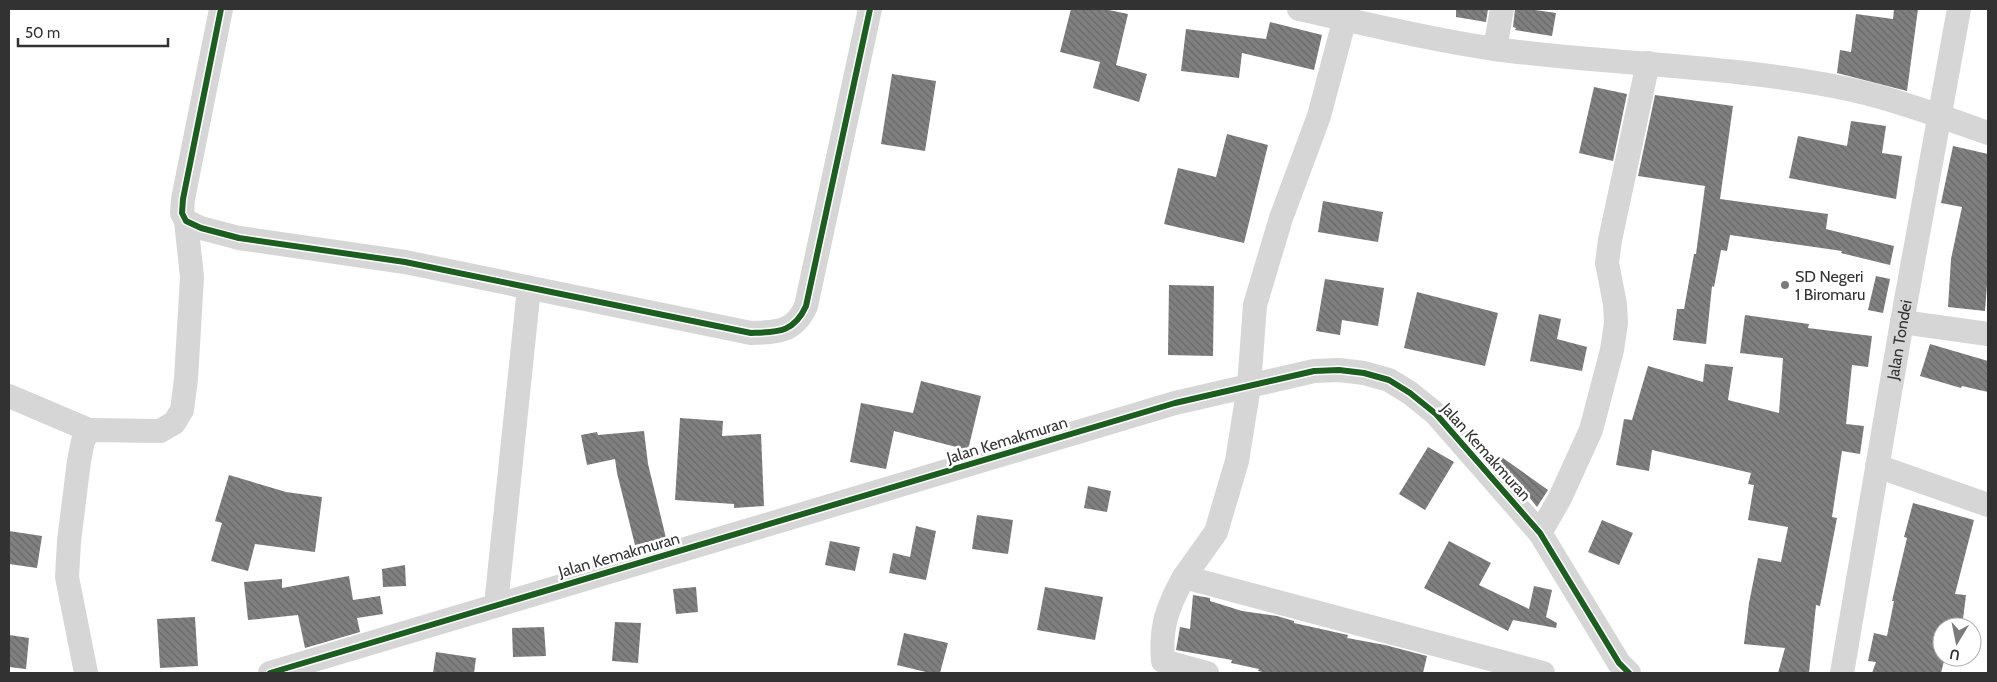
<svg xmlns="http://www.w3.org/2000/svg" width="1997" height="682" font-family="Cabin,sans-serif">
<defs>
<pattern id="building-back-hatch" width="6" height="6" patternUnits="userSpaceOnUse" patternTransform="scale(1.25)"><rect width="6" height="6" fill="#808080"/><path d="M-1 5l2 2M0 0l6 6M5-1l2 2" fill="none" stroke="#696969"/></pattern>
</defs>
<rect width="100%" height="100%" fill="#fff"/>
<path fill="url(#building-back-hatch)" d="M1071,9H1104L1128,14L1116,65L1147,74L1139,102L1093,88L1100,62L1060,52Z
M1456,9H1488L1486,22L1456,17Z
M1515,9H1528L1556,13L1552,36L1515,30L1516,28L1513,27Z
M1894,9H1918L1907,91L1837,73L1840,50L1851,52L1856,14L1893,19Z
M1270,22L1322,35L1314,70L1242,53L1239,78L1181,71L1186,29L1266,39Z
M892,74L936,81L925,151L881,144Z
M1594,87L1627,94L1613,161L1579,153Z
M1655,95L1733,106L1720,199L1828,214L1826,229L1894,246L1890,265L1841,253L1842,251L1730,235L1727,251L1721,250L1714,287L1712,286L1706,344L1673,340L1677,309H1684L1694,254H1696L1705,186L1638,176Z
M1851,121L1886,126L1882,153L1902,156L1896,199L1789,178L1798,136L1847,146Z
M1227,134L1268,145L1244,243L1164,224L1178,168L1216,177Z
M1953,146L1988,154V272L1985,311L1948,307L1951,259L1962,207L1941,203Z
M1323,201L1383,212L1378,242L1318,232Z
M1876,276L1890,279L1883,313L1868,310Z
M1325,279L1384,288L1378,326L1342,320L1340,335L1316,331Z
M1169,285L1214,286L1213,356L1168,355Z
M1417,292L1498,313L1485,366L1404,348Z
M1539,314L1561,319L1557,339L1587,347L1582,371L1530,361Z
M1745,315L1809,324L1808,328L1872,336L1868,367L1852,365L1846,424L1864,426L1860,454L1842,451L1832,517L1837,518L1820,606L1816,605L1809,673H1778L1785,648L1744,644L1749,603L1758,558L1781,562L1788,527L1748,520L1754,485L1748,484L1751,473L1652,450L1649,471L1616,465L1624,419L1632,420L1648,366L1703,382L1705,364L1733,367L1728,400L1779,413L1783,358L1740,353Z
M1930,344L1988,361V392L1962,386L1961,388L1920,376Z
M921,381L981,396L968,450L894,431L886,469L850,462L861,403L913,413Z
M680,418L723,421L722,436L761,434L764,506L734,508V504L675,500Z
M644,431L648,464L666,538L635,545L617,473L615,459L587,465L581,435L597,432L598,435Z
M1428,447L1454,462L1425,510L1399,494Z
M1503,458L1548,490L1537,507L1500,461Z
M229,475L286,492L322,497L315,552L255,544L248,571L211,561L222,523L215,521Z
M1088,486L1111,491L1107,512L1084,508Z
M1913,503L1974,520L1955,594L1966,595L1962,627H1942V657H1945L1941,673H1872L1876,662L1868,661L1874,633L1887,636L1894,601H1892L1907,538L1904,537Z
M977,515L1013,520L1008,554L972,549Z
M1602,520L1633,533L1619,565L1588,552Z
M916,526L936,531L926,580L889,573L893,553L910,557Z
M9,531L42,536L37,568L9,564Z
M830,541L860,547L855,571L825,565Z
M1449,541L1491,563L1479,585L1529,609L1534,586L1552,590L1546,617L1557,623L1556,628L1513,620L1508,631L1424,588Z
M405,565L406,586L383,587L382,569Z
M349,576L353,600L380,596L383,614L357,618L360,632L305,648L298,615L248,620L244,582L282,579V588Z
M696,587L698,612L676,614L673,589Z
M1045,587L1103,597L1095,640L1037,630Z
M1193,595L1210,598V601L1242,611L1277,616L1294,621V623L1348,635L1347,638L1385,645L1427,656L1423,673H1267L1258,671L1259,669L1231,663L1232,660L1176,650L1180,627L1190,629Z
M195,617L198,666L160,668L157,619Z
M615,622L641,623L638,663L612,661Z
M544,627L546,656L513,657L512,628Z
M904,633L948,643L940,673H930L897,665Z
M9,635L29,638L26,669L9,667Z
M436,652L476,658L474,673H433Z"/>
<g fill="none" stroke-linecap="round" stroke-linejoin="round">
<g stroke="#d6d6d6" stroke-width="24">
<path d="M221,9L183,199L182,213L186,221L201,228L239,238L405,262L751,333C777,332 794,333 806,306L870,9"/>
<path d="M1299,9C1364,23 1430,40 1495,49C1608,64 1722,65 1833,86C1887,96 1937,115 1988,133"/>
<path d="M1345,18L1319,116L1281,218L1255,305L1249,386L1237,461L1216,532L1184,577L1543,673"/>
<path d="M1495,49L1502,9"/>
<path d="M1902,322L1988,334"/>
<path d="M9,396L89,430"/>
<path d="M1877,466L1988,505"/>
<path d="M1540,533L1560,498L1591,430L1612,350L1616,323L1615,304L1607,263L1610,240L1648,63"/>
<path d="M1184,577C1167,607 1160,628 1163,661L1207,673"/>
<path d="M496,605L529,288"/>
<path d="M86,673L67,577L69,541L79,461L83,441L89,430L160,431L174,423L182,410L186,379L192,277L186,221"/>
<path d="M270,673L1175,403L1314,371L1339,370L1364,373L1389,380L1410,393L1436,414L1540,533L1619,663L1629,673"/>
<path id="s1" d="M1842,673L1902,322L1959,9"/>
</g>
<defs>
<path id="cycleway" d="M221,9L183,199L182,213L186,221L201,228L239,238L405,262L751,333C777,332 794,333 806,306L870,9
M270,673L1175,403L1314,371L1339,370L1364,373L1389,380L1410,393L1436,414L1540,533L1619,663L1629,673"/>
</defs>
<use href="#cycleway" stroke="#fff" stroke-width="9"/>
<use href="#cycleway" stroke="#1b5e20" stroke-width="6"/>
</g>
<circle fill="#7a7a7a" stroke="#fff" stroke-width="2" cx="1785" cy="285" r="5"/>
<g text-anchor="middle" dominant-baseline="central" stroke-width="5" stroke-linejoin="round" paint-order="stroke">
<g font-size="16" fill="#323232" stroke="#fff" text-anchor="start">
<text x="1795" y="276">SD Negeri<tspan x="1795" dy="18">1 Biromaru</tspan></text>
</g>
<g font-size="16" fill="#323232" stroke="#fff">
<text stroke="none"><textPath href="#s1" startOffset="338">Jalan Tondei</textPath></text>
<text transform="translate(1007 440) rotate(-17)">Jalan Kemakmuran</text>
<text transform="translate(1486 452) rotate(48)">Jalan Kemakmuran</text>
<text transform="translate(619 555) rotate(-16)">Jalan Kemakmuran</text>
</g>
</g>
<rect width="1997" height="682" fill="none" stroke="#323232" stroke-width="20"/>
<g transform="translate(1957 642) rotate(190)"><circle r="24" fill="#ffffff" stroke="#adadad"/>
<path d="M0-4L9 19L0 12L-9 19Z" fill="#7a7a7a"/>
<text y="-8" font-size="14" font-weight="bold" text-anchor="middle" fill="#323232">U</text>
</g>
<path d="M18 38v8h150v-8" fill="none" stroke="#323232" stroke-width="2.5"/>
<text x="25" y="38" font-size="15" fill="#323232" stroke="#ffffff" stroke-width="4" paint-order="stroke">50 m</text>
</svg>
